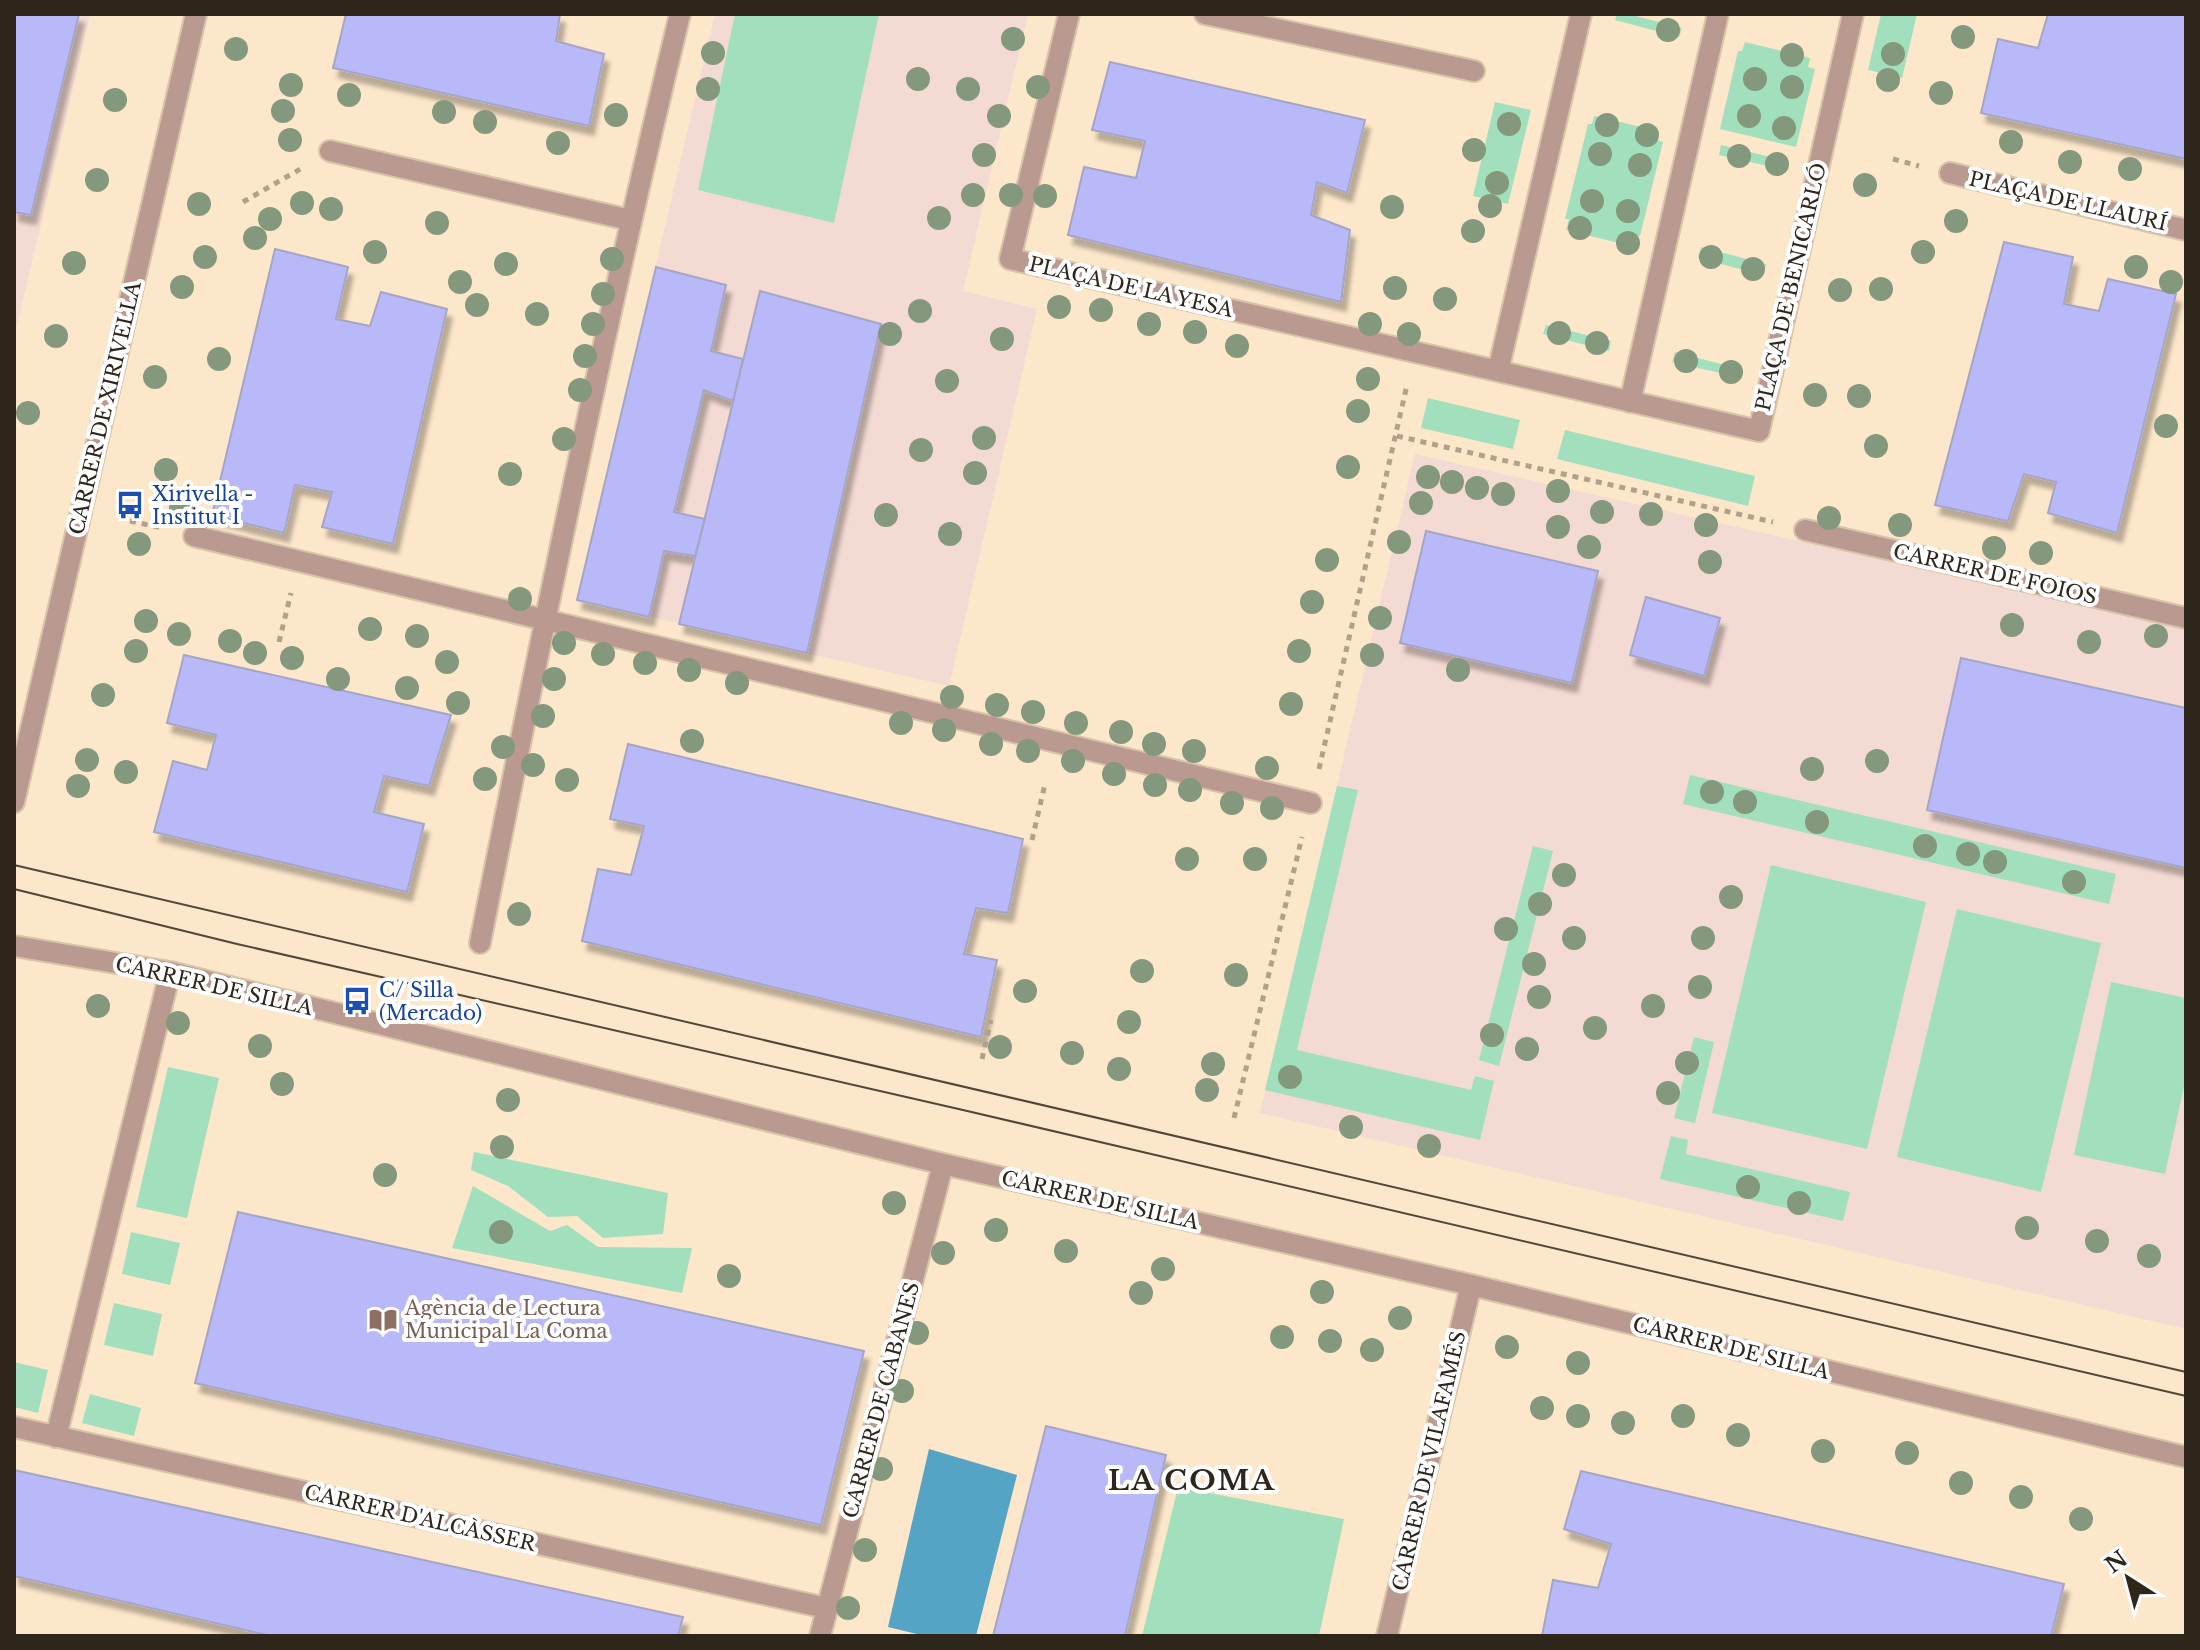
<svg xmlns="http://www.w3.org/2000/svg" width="2200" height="1650" font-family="'Libre Baskerville',serif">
<defs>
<filter id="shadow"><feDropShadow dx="5" dy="9" stdDeviation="2" flood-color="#0004"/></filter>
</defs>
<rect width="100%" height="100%" fill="#fde7ca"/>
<path fill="#f3dad2" d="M14,14H90L14,338Z
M715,14H1028L963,291L1037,309L949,686L577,600Z
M1415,454L2186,629V1329L1260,1113Z"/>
<path fill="#a2dfbd" d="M735,14H879L834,223L698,190Z
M1617,14H1628L1682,28L1679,37L1615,20Z
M1881,14H1917L1902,78L1868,70Z
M1745,42L1810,58L1808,67L1815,69L1796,147L1720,129L1738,51H1742Z
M1495,102L1531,110L1508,204L1473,196Z
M1594,116L1659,131L1657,140L1663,142L1640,236L1634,235L1631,246L1566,230L1569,219H1565L1588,124H1592Z
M1721,145L1787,161L1785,170L1719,155Z
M1701,247L1766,264L1763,275L1698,258Z
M1546,325L1611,341L1609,351L1543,334Z
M1675,352L1740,369L1738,377L1672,362Z
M1428,398L1520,420L1513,449L1421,428Z
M1565,430L1755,476L1748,506L1557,459Z
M1690,775L2116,874L2109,904L1683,804Z
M1337,786L1358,790L1297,1050L1471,1090L1475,1076L1494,1081L1480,1140L1265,1090Z
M1533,846L1553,851L1499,1066L1479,1060Z
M1771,865L1926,902L1867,1149L1712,1113Z
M1957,909L2101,943L2041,1192L1897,1157Z
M2111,982L2186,998V1077L2165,1174L2074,1155Z
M1694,1037L1714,1042L1695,1123L1674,1118Z
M168,1067L219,1078L187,1218L136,1207Z
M1671,1136L1688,1140L1686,1154L1850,1192L1843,1221L1660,1179Z
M474,1152L668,1193L663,1234L603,1238L577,1216L548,1217L508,1186L471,1170Z
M473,1186L550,1231L567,1225L598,1247L692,1248L682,1293L452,1248Z
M131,1232L180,1243L170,1285L122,1274Z
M114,1303L162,1314L153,1356L104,1345Z
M14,1362L48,1370L38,1413L14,1407Z
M90,1394L141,1408L134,1436L82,1423Z
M1178,1487L1344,1519L1319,1636H1142Z"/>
<path fill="#56a4c5" d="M929,1449L1017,1475L976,1636H925L888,1627Z"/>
<path fill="#b9b9fa" stroke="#a5a5c5" stroke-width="2" filter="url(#shadow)" d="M14,14H79L31,215L14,212Z
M346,14H560L556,41L604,54L589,126L333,68Z
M2048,14H2186V159L1981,113L1998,39L2038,48Z
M1110,62L1365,120L1347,193L1317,182L1311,215L1350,230L1341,302L1068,235L1084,167L1136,178L1145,141L1092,130Z
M2004,242L2073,257L2064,304L2099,311L2108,279L2176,294L2117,533L2048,513L2056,482L2024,474L2008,521L1935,505Z
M275,249L348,267L336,319L370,326L381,292L447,309L393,544L322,527L332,492L295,485L284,533L212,515Z
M656,267L726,285L711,351L743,359L733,401L704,390L674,512L705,519L695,556L664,551L649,617L577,600Z
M760,291L881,324L807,653L679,624Z
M1426,531L1598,571L1572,683L1400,643Z
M1646,597L1720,618L1704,676L1630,655Z
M184,655L451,715L429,786L384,776L374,812L424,824L407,892L154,832L173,761L207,770L216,735L167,723Z
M1961,658L2186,708V868L1927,810Z
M628,744L1023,839L1008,913L976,908L964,954L997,960L981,1037L582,941L598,869L631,875L644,826L610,819Z
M238,1212L864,1351L821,1525L195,1383Z
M1046,1426L1166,1455L1125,1636H993Z
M14,1470L683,1617L678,1636H271L14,1576Z
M1581,1471L2064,1584L2051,1636H1542L1553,1580L1598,1588L1611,1544L1564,1529Z"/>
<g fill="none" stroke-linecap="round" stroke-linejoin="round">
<defs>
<path id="minor" d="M1069,14L1010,259L1759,431L1853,14
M1205,14L1474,71
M330,151L630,220
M1950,173L2186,230
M1498,371L1581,14
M1630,402L1718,14
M1805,530L2186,618
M194,536L1311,803
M14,802L196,14
M480,943C542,632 605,322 680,14
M14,946L170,972L943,1164L1471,1285L2186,1457
M14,1427L826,1608
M56,1437L170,972
M820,1636L943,1164
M1387,1636L1471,1285"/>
</defs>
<use href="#minor" stroke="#d8c4aa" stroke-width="24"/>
<path stroke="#b2a18a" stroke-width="5" stroke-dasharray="6 6" stroke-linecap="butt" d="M1893,159L1919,166
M243,202L302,168
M1397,436L1773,522
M130,521L162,528
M279,642L291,593
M1319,769L1407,385
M1032,840L1045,784
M982,1059L991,1020
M1234,1118L1302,837"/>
<use href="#minor" stroke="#ba9990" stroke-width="20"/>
<path stroke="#514638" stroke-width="2" d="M14,865L2186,1372
M14,889L237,944L963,1110L2186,1396"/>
</g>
<g fill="#84987d">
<circle cx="1668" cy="30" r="12"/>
<circle cx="1963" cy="37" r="12"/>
<circle cx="1013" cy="39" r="12"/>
<circle cx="236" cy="49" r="12"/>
<circle cx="713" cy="53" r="12"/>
<circle cx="1893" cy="54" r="12"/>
<circle cx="1792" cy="55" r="12"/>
<circle cx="918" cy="79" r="12"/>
<circle cx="1755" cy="79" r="12"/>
<circle cx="1888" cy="80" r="12"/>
<circle cx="291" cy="85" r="12"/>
<circle cx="1038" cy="87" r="12"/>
<circle cx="1792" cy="87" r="12"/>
<circle cx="708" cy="89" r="12"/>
<circle cx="968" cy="89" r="12"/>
<circle cx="1941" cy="93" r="12"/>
<circle cx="349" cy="95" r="12"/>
<circle cx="115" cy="100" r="12"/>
<circle cx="283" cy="111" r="12"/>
<circle cx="444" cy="112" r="12"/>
<circle cx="616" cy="115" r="12"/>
<circle cx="999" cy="116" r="12"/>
<circle cx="1749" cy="116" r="12"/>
<circle cx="485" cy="122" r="12"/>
<circle cx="1509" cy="124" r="12"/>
<circle cx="1607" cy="125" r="12"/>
<circle cx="1784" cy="128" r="12"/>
<circle cx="1647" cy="135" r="12"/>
<circle cx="290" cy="140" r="12"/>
<circle cx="2011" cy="142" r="12"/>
<circle cx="558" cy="143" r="12"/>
<circle cx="1474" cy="150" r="12"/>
<circle cx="1600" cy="154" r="12"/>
<circle cx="984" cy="155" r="12"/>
<circle cx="1739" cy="156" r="12"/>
<circle cx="2070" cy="162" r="12"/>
<circle cx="1777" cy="164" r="12"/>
<circle cx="1640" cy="165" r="12"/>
<circle cx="2130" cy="169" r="12"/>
<circle cx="97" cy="180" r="12"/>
<circle cx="1497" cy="183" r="12"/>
<circle cx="1865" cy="185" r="12"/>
<circle cx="973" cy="195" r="12"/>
<circle cx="1011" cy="195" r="12"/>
<circle cx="1045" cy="196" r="12"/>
<circle cx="1592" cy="201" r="12"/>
<circle cx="302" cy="203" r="12"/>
<circle cx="199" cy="204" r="12"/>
<circle cx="1490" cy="206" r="12"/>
<circle cx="1392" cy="207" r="12"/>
<circle cx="331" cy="209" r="12"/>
<circle cx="1628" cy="211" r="12"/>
<circle cx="939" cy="218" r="12"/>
<circle cx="270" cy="219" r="12"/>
<circle cx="1956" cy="221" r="12"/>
<circle cx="437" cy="223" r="12"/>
<circle cx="1580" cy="228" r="12"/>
<circle cx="1473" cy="231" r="12"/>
<circle cx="255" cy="238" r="12"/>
<circle cx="1628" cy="243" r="12"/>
<circle cx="375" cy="252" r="12"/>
<circle cx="1923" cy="252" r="12"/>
<circle cx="205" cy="257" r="12"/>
<circle cx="1711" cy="257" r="12"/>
<circle cx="612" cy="259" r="12"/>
<circle cx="74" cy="263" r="12"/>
<circle cx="506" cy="264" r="12"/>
<circle cx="2136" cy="267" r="12"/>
<circle cx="1753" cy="269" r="12"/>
<circle cx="460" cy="282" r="12"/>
<circle cx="2171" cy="282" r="12"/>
<circle cx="182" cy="287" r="12"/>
<circle cx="1395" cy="288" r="12"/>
<circle cx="1881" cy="289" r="12"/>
<circle cx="1840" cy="290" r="12"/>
<circle cx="603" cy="294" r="12"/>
<circle cx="1445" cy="299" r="12"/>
<circle cx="477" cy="305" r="12"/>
<circle cx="1059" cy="307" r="12"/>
<circle cx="1101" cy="310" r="12"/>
<circle cx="920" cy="311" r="12"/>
<circle cx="537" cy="314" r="12"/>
<circle cx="593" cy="324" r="12"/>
<circle cx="1149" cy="324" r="12"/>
<circle cx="1370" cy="324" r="12"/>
<circle cx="1195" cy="332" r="12"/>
<circle cx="1559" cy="333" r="12"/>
<circle cx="890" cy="334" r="12"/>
<circle cx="1409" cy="334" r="12"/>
<circle cx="56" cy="336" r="12"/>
<circle cx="1002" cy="339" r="12"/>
<circle cx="1597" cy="343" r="12"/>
<circle cx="1237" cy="346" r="12"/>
<circle cx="585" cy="356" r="12"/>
<circle cx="219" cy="359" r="12"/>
<circle cx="1686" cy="361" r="12"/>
<circle cx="1731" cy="372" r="12"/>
<circle cx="155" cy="377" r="12"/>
<circle cx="1368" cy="379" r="12"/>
<circle cx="947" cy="381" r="12"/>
<circle cx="580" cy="390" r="12"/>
<circle cx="1815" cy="395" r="12"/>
<circle cx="1859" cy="396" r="12"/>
<circle cx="1358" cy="411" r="12"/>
<circle cx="28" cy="413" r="12"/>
<circle cx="2166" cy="426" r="12"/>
<circle cx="984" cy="438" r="12"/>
<circle cx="564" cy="439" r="12"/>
<circle cx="1876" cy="446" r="12"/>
<circle cx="921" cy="450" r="12"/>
<circle cx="1348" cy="467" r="12"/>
<circle cx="166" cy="470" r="12"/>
<circle cx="975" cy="473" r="12"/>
<circle cx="510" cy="474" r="12"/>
<circle cx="1428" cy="477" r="12"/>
<circle cx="1452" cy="482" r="12"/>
<circle cx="1477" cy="488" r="12"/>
<circle cx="1558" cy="491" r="12"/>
<circle cx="1503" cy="494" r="12"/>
<circle cx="1421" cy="503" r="12"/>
<circle cx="181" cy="508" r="12"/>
<circle cx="1602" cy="512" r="12"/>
<circle cx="1651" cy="514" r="12"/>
<circle cx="886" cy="515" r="12"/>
<circle cx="1829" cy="518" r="12"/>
<circle cx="1706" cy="525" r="12"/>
<circle cx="1900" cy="525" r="12"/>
<circle cx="1558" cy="527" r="12"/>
<circle cx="950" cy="534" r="12"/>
<circle cx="1399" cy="542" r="12"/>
<circle cx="139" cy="544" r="12"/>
<circle cx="1589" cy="547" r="12"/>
<circle cx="1994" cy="548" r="12"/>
<circle cx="2041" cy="553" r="12"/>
<circle cx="1327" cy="560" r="12"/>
<circle cx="1710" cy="562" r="12"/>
<circle cx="520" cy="599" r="12"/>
<circle cx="1312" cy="602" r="12"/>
<circle cx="1380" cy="618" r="12"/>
<circle cx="146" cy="621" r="12"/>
<circle cx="2012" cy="625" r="12"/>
<circle cx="370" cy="629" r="12"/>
<circle cx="179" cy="634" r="12"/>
<circle cx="417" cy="636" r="12"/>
<circle cx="2156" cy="636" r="12"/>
<circle cx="230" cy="641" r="12"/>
<circle cx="2089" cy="642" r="12"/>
<circle cx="564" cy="643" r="12"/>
<circle cx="136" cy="651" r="12"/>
<circle cx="1299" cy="651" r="12"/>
<circle cx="255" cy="653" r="12"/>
<circle cx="603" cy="654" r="12"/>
<circle cx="1372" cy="655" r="12"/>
<circle cx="292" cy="658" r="12"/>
<circle cx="447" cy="662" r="12"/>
<circle cx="645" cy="663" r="12"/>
<circle cx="689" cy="670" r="12"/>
<circle cx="1458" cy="670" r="12"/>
<circle cx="338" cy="679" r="12"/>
<circle cx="554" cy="679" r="12"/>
<circle cx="737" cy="683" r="12"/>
<circle cx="407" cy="688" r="12"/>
<circle cx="103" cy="695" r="12"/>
<circle cx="952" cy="697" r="12"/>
<circle cx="458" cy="703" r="12"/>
<circle cx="1291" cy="704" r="12"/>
<circle cx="997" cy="705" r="12"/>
<circle cx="1033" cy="712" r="12"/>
<circle cx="543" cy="716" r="12"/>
<circle cx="901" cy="723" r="12"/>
<circle cx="1076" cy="723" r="12"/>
<circle cx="944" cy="730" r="12"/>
<circle cx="1121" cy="732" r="12"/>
<circle cx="692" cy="741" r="12"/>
<circle cx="991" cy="744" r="12"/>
<circle cx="1154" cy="744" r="12"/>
<circle cx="503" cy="747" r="12"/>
<circle cx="1028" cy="751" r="12"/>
<circle cx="1194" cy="751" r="12"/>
<circle cx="87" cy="760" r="12"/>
<circle cx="1073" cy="761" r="12"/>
<circle cx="1877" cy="761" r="12"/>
<circle cx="533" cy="765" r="12"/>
<circle cx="1267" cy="768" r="12"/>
<circle cx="1812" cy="769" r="12"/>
<circle cx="126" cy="772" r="12"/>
<circle cx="1114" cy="774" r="12"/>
<circle cx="485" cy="779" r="12"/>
<circle cx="567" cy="780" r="12"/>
<circle cx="1155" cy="785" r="12"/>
<circle cx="78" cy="786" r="12"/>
<circle cx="1190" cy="790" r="12"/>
<circle cx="1712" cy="792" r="12"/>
<circle cx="1745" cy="802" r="12"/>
<circle cx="1232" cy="803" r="12"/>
<circle cx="1272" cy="808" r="12"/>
<circle cx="1817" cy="822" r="12"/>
<circle cx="1925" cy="846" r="12"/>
<circle cx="1968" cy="854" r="12"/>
<circle cx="1187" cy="859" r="12"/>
<circle cx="1255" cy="859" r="12"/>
<circle cx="1995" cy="862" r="12"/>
<circle cx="1564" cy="875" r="12"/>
<circle cx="2074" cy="882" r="12"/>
<circle cx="1731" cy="897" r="12"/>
<circle cx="1540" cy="904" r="12"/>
<circle cx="519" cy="914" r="12"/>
<circle cx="1506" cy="929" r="12"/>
<circle cx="1574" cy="938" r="12"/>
<circle cx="1703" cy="938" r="12"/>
<circle cx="1534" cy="964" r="12"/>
<circle cx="1142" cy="971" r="12"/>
<circle cx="1236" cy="975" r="12"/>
<circle cx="1700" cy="987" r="12"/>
<circle cx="1025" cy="991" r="12"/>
<circle cx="1539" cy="997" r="12"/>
<circle cx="98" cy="1006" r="12"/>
<circle cx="1653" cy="1006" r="12"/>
<circle cx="1129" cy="1022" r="12"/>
<circle cx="178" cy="1023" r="12"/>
<circle cx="1595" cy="1028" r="12"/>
<circle cx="1492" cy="1035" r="12"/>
<circle cx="260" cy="1046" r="12"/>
<circle cx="1000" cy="1047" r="12"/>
<circle cx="1527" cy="1049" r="12"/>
<circle cx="1072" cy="1053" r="12"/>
<circle cx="1687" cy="1063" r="12"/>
<circle cx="1213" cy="1064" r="12"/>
<circle cx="1119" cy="1069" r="12"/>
<circle cx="1290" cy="1077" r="12"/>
<circle cx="282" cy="1084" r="12"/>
<circle cx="1207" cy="1090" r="12"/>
<circle cx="1668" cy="1093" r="12"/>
<circle cx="508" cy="1100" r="12"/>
<circle cx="1351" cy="1127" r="12"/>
<circle cx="1429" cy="1146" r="12"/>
<circle cx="502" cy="1147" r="12"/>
<circle cx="385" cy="1175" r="12"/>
<circle cx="1748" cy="1187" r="12"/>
<circle cx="894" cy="1203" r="12"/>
<circle cx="1799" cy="1203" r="12"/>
<circle cx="2027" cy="1228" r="12"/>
<circle cx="996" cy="1230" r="12"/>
<circle cx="501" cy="1232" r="12"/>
<circle cx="2097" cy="1241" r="12"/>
<circle cx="1066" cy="1251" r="12"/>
<circle cx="943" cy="1253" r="12"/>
<circle cx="2149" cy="1256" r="12"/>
<circle cx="1163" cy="1269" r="12"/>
<circle cx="729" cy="1276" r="12"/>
<circle cx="1322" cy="1292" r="12"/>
<circle cx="1141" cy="1293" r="12"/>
<circle cx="1400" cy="1318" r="12"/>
<circle cx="917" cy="1333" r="12"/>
<circle cx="1282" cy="1337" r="12"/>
<circle cx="1330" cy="1341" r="12"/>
<circle cx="1507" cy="1347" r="12"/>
<circle cx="1372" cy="1350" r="12"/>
<circle cx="1578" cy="1363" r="12"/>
<circle cx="902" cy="1391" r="12"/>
<circle cx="1542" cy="1408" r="12"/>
<circle cx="1578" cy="1416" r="12"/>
<circle cx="1683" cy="1416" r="12"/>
<circle cx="1623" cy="1423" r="12"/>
<circle cx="1738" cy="1435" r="12"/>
<circle cx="1823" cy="1451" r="12"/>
<circle cx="1907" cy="1453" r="12"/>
<circle cx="881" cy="1469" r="12"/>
<circle cx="1961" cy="1483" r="12"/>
<circle cx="2021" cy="1497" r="12"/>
<circle cx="2081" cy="1519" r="12"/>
<circle cx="865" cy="1550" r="12"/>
<circle cx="848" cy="1608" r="12"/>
</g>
<defs>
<symbol id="bus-bare" viewBox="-9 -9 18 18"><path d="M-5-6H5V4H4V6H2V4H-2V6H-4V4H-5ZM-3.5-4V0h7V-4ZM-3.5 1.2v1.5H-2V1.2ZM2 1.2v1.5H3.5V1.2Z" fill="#1a4fb4" stroke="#fff" stroke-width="2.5" paint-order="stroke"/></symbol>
<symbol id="library-bare" viewBox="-9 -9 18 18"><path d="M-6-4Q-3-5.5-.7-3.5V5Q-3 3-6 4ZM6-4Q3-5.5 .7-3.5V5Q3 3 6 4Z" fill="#8d6e63" stroke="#fff" stroke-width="2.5" paint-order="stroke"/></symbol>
</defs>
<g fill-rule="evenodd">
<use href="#bus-bare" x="110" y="485" width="40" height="40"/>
<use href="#bus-bare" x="337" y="981" width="40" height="40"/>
<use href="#library-bare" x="363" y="1300" width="40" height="40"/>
</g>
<g text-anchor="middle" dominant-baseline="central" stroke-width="8" stroke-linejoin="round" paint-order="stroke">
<g font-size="20" fill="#2e261b" stroke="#fff">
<text transform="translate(2068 201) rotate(13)">PLAÇA DE LLAURÍ</text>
<text transform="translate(1131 287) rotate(13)">PLAÇA DE LA YESA</text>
<text transform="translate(1791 287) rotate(-77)">PLAÇA DE BENICARLÓ</text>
<text transform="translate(105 408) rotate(-77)">CARRER DE XIRIVELLA</text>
<text transform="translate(1995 574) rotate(13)">CARRER DE FOIOS</text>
<text transform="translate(214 986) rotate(13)">CARRER DE SILLA</text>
<text transform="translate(1100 1200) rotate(13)">CARRER DE SILLA</text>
<text transform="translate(1731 1348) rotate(14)">CARRER DE SILLA</text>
<text transform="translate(881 1400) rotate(-75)">CARRER DE CABANES</text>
<text transform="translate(1429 1461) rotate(-77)">CARRER DE VILAFAMÉS</text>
<text transform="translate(420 1518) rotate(13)">CARRER D'ALCÀSSER</text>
</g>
<g font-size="20" fill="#164399" stroke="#fff" text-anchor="start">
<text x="152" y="494">Xirivella -<tspan x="152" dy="23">Institut I</tspan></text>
<text x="379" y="990">C/ Silla<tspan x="379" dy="23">(Mercado)</tspan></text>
</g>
<g font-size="20" fill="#785e54" stroke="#fff" text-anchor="start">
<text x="405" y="1308">Agència de Lectura<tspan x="405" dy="23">Municipal La Coma</tspan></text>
</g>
<g font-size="28" font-weight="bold" letter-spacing="2" fill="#2e261b" stroke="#fff">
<text x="1192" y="1480">LA COMA</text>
</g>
</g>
<rect width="2200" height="1650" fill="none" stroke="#2e261b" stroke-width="32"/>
<g transform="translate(2128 1578) rotate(324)" stroke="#ffffff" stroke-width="6" paint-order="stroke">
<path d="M0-6L14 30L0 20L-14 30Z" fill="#2e261b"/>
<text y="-12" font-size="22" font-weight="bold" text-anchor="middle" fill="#2e261b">N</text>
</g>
</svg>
